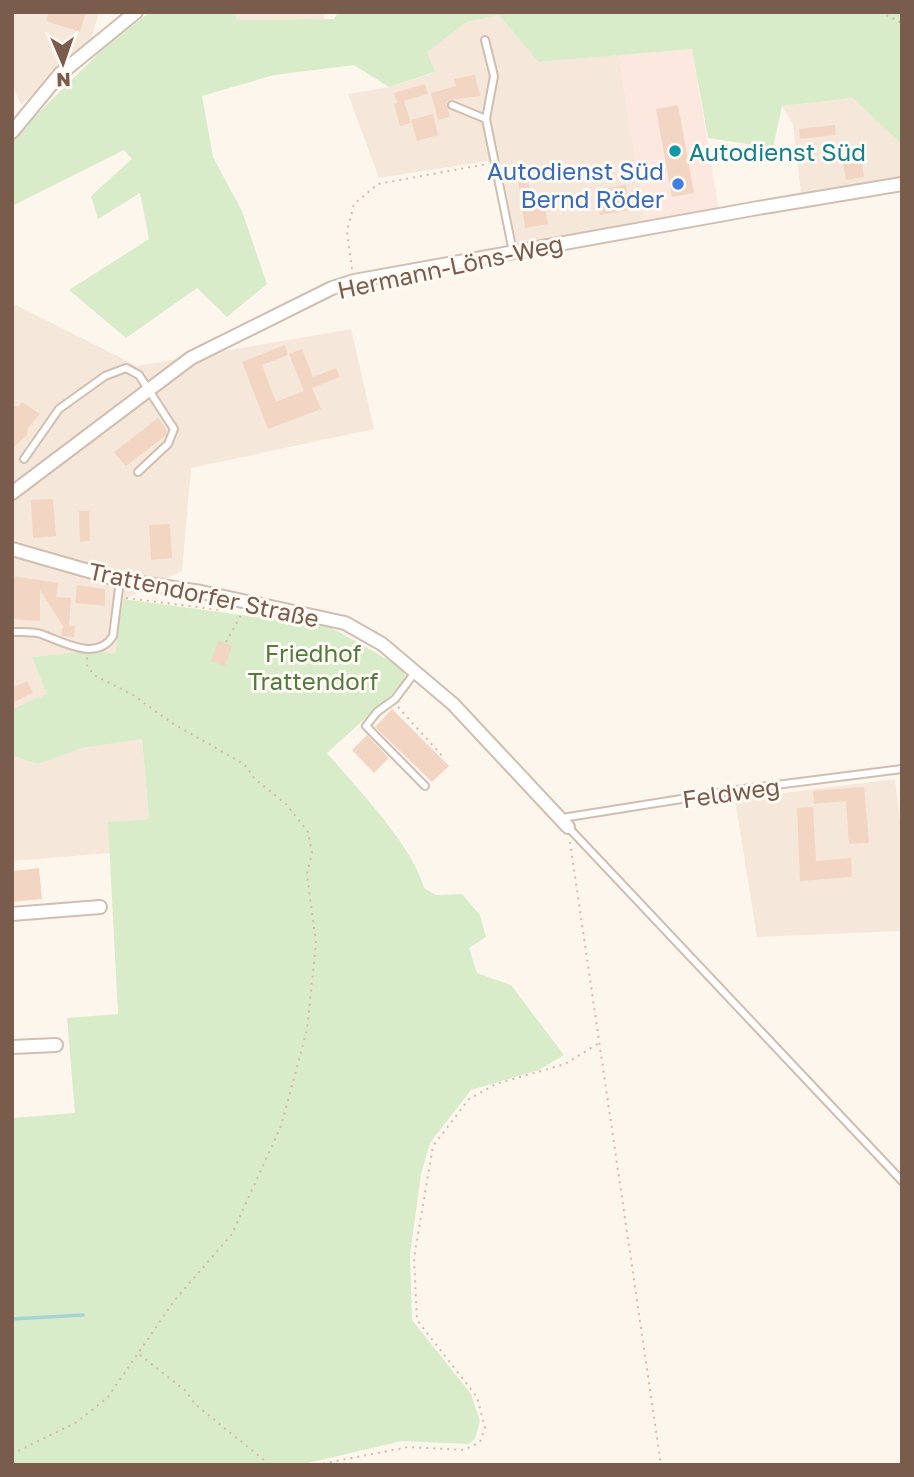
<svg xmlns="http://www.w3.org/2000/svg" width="914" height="1477" font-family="'Golos Text',sans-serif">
<rect width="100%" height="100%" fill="#fdf6ec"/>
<path fill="#f5e8da" d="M12,12H99L91,40L21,105L12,85Z
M234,12H323L325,19L236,20Z
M499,15L538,62L619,55L645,223L517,247L500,159L379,178L348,94L389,87L434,73L427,52L467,22Z
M854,98L902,145V180L801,194L793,124L782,106Z
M12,303L137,366L351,329L374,429L191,468L182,571L123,600L115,653L79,652L33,657L48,694L12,709Z
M142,739L149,819L109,822L110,853L12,861V756L38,764L83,748Z
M895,779L902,837V931L757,937L735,799Z"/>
<path fill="#fde8e0" d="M692,49L719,211L645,223L619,55Z"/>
<path fill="#d8ecc9" d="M150,12H234L237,20L334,19L338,12H902V145L853,98L782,106L773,148L708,138L692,49L538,62L499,15L467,22L427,52L435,72L389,87L354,65L274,75L202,96L213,157L242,211L267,284L227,317L197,288L126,338L69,290L149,239L140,193L98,219L91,196L132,159L124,150L12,206V139L103,49Z
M123,599L330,627L401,667L406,677L391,695L327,753C356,787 413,846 424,888L436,895L462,894L480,915L486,937L469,948L477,973L511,985L564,1055L539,1070L471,1090L430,1143L421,1174L410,1255L412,1320L471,1394L480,1421L475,1439L468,1444L402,1441L299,1465H12V1118L75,1113L67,1018L118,1014L108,822L149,819L142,739L83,748L38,764L12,756V709L47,694L32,657L79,652L115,653Z"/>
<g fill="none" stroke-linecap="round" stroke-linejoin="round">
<path stroke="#a5d3da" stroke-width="3.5" d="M12,1319L83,1315"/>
</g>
<path fill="#f3d5c3" d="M49,12H86L80,32L46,21Z
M475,75L480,96L449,100L446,103L450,117L438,120L431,93L456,86L454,79Z
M425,84L428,94L404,101L411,123L400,126L394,104L397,103L394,93Z
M678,105L694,193L672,197L656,109Z
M433,114L438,135L417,141L411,120Z
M835,125L836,135L800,139L799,129Z
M860,154L864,177L846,180L842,157Z
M527,171L531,199L543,197L548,224L525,228L517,173Z
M626,185L630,210L600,215L596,190Z
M285,345L288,355L262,365L276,402L304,391L289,354L302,349L313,377L336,368L340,377L312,388L321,409L268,429L242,362Z
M22,402L40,414L28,428L27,435L12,449V406H19Z
M158,418L167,431L165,436L126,466L114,452Z
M53,499L56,536L33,538L31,500Z
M79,511H89L90,541L80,542Z
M170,524L172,558L151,560L149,525Z
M12,576L58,583L56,597L71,598L69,626H75L74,637L61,636L63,626L40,590V621L12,619Z
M77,585L105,589V606L75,603Z
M218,641L232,646L225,666L211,661Z
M27,681L33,693L12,703V688Z
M392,709L449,766L432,782L375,727Z
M367,735L389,758L374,773L352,750Z
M864,787L869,843L849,844L846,801L814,804L813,791Z
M813,807L816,861L851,858L852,877L800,881L797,808Z
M39,868L42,899L12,902V871Z"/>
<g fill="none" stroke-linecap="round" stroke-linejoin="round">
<defs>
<path id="lane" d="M485,40L494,76L486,119L513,252
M452,105L486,119
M24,459L59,409L105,376L126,368L139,375L174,429L168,444L138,472
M12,632C21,632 32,631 41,634C63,642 97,662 113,636L120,580
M416,671L395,699L377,712L366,726L425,786
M562,818L744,789L902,769
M568,827L902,1181"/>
<path id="street" d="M12,132L60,74L136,12
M12,493L191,358L332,288L354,281L758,208L902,184
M12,549L120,580L201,592L345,623L382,644L453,704L568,827
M12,914L100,907
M12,1047L56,1045"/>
</defs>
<use href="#lane" stroke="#d1beb0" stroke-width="10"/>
<use href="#street" stroke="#d1beb0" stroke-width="16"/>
<path stroke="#d9b8a5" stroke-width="2" stroke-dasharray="2 5" stroke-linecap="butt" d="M880,12L902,23
M352,269L347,231L354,204L378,184L487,164
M126,598L221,610
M226,642L241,615
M398,707L444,758
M570,842L661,1465
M140,1355L186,1391L195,1404L270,1465
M12,1454L77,1422L108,1397L174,1301L232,1234L281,1126L307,1030L316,943L307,874L312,853L308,832L286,804L255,779L244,764L172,723L133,695L94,675L87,665V657
M316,1465L408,1447L464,1450L480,1442L485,1428L477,1397L417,1320L414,1258L433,1146L469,1099L496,1084L565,1064L599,1043"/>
<use href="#lane" stroke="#fff" stroke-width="6"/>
<use href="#street" stroke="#fff" stroke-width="12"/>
</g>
<circle fill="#0f9aa8" stroke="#fffaf3" stroke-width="2.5" cx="675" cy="151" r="7"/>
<circle fill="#3f7fe0" stroke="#fffaf3" stroke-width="2.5" cx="678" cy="184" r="7"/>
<g text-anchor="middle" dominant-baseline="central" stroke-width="6" stroke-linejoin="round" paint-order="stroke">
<g font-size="24" fill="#0d838f" stroke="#fffaf3" text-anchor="start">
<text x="689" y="151">Autodienst Süd</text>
</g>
<g font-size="24" fill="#366cbe" stroke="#fffaf3" text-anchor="end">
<text x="664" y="170">Autodienst Süd<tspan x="664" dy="28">Bernd Röder</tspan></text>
</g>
<g font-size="24" fill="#7a5c4d" stroke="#fffaf3">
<text transform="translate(450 266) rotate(-12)">Hermann-Löns-Weg</text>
<text transform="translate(204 594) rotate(12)">Trattendorfer Straße</text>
<text transform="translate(731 792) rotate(-8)">Feldweg</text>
</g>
<g font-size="24" fill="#537a41" stroke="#fffaf3">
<text x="313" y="652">Friedhof<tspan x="313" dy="28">Trattendorf</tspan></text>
</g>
</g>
<rect width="914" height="1477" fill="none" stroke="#7a5c4d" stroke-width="28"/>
<g transform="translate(63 63) rotate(178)" stroke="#fffaf3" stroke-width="5" paint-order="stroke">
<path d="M0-5L12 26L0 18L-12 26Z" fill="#7a5c4d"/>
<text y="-10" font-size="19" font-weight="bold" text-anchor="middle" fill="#7a5c4d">N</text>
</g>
</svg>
